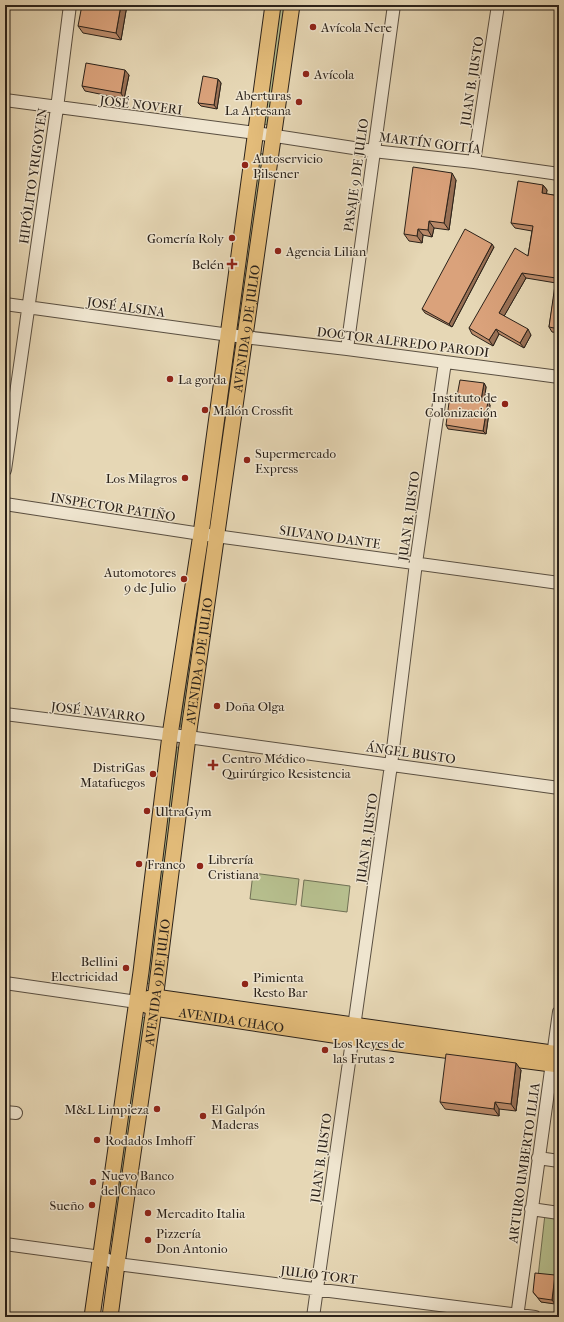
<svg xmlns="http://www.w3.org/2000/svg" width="564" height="1322" font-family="'IM FELL French Canon',serif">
<rect width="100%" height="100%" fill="#e6d7b5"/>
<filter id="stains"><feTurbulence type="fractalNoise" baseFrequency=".005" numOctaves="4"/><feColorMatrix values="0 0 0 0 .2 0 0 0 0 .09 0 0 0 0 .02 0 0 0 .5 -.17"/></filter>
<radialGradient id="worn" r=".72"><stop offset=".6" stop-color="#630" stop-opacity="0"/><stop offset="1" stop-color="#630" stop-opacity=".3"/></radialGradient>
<path fill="#b6be8d" stroke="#707054" d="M280,5H287L269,125L263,124Z
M258,153L264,154L241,331L234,330Z
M232,354L238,355L211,531L206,530Z
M205,550L211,551L186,728L180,727Z
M177,747L183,748L151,984L144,983Z
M253,873L299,879L296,905L250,899Z
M304,880L350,886L347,912L301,906Z
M140,1017L148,1018L116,1242L108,1240Z
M545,1214L559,1216V1304L541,1302L536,1295Z"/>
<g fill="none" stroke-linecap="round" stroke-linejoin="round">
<defs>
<path id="minor" d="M5,100L256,133L373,151L474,162L559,174
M474,162L498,5
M5,304L244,337L347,349L559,377
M347,349L394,5
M5,470L57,108L70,5
M5,504L201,534L559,583
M5,714L188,737L559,788
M5,983L137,1002
M5,1112L16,1113
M538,1158L559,1161
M531,1209L559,1213
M5,1244L101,1257L117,1264L535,1317
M313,1317L391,765L416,563L445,362
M517,1317L559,1012"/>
<g id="major">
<path d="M146,999L155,997L559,1054"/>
<path id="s1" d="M146,1005L154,1008L353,1038L559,1065"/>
<path d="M92,1317L141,972L170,735L201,534L273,5"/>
<path id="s2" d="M110,1317L117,1264L154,1008L188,737L292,5"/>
</g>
</defs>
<use href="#minor" stroke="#5a4f41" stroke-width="14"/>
<use href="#major" stroke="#2b221a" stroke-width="17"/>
<use href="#minor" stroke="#efe5cf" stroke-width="12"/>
<use href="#major" stroke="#e3bc7a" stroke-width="15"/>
</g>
<path fill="#bb8b6a" stroke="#2b221a" d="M127,5L121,40L83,33L78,26Z
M129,75L124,99L85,91L82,86Z
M218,79L221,83L217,109L201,106L198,103Z
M456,180L449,230L434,228L432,237L423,235L422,243L409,241L404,234Z
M543,185L547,190L546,194L559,196V333L552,332L549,327L556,283L526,278L504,316L531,335L524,348L499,334L493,346L472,334L469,328L528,256L532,231L515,228L511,223Z
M494,247L452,327L425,313L422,309Z
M484,383L486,387L484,400L490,405L486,434L448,429L446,425Z
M521,1070L516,1111L499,1109V1116L445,1109L440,1102Z
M558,1279L555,1304L541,1302L533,1292Z"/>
<path fill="#997156" stroke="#2b221a" d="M121,5H127L121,40L116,33Z
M125,70L129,75L124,99L121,93Z
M218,79L221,83L217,109L214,105Z
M452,173L456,180L449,230L444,223Z
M543,185L547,190L546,198L542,193Z
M429,221L434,228L432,237L428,230Z
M418,229L423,235L422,243L417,236Z
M492,244L494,247L452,327L449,324Z
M522,273L526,278L503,318L499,313Z
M496,329L499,334L493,346L489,340Z
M528,329L531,335L524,348L520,343Z
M484,383L486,387L484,404L481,400Z
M488,401L490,405L486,434L483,431Z
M516,1063L521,1070L516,1111L511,1104Z
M495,1102L499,1109V1116L494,1109Z
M555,1275L558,1279L555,1304L552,1300Z"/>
<path fill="#daa27b" stroke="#2b221a" d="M82,5H121L116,33L78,26Z
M86,63L125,70L121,93L82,86Z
M203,76L218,79L214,105L198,103Z
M413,167L452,173L444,223L429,221L428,230L418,229L417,236L404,234Z
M518,181L543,185L542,193L559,196V329L549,327L556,278L522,273L499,313L528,329L520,343L496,329L489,340L469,328L515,248L528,256L533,226L511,223Z
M465,229L492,244L449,324L422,309Z
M460,380L484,383L481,400L488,401L483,431L446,425L450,395L457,396Z
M446,1054L516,1063L511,1104L495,1102L494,1109L440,1102Z
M535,1273L555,1275L552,1300L538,1298L533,1292Z"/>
<g fill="#8f2418" stroke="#efe5cf" stroke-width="1.5">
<circle cx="313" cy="27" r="4"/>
<circle cx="306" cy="74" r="4"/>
<circle cx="299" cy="102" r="4"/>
<circle cx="245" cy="165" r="4"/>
<circle cx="232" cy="238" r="4"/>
<circle cx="278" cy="251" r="4"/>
<path d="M230 258h4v4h4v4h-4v4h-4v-4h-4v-4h4z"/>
<circle cx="170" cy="379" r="4"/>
<circle cx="505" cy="404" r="4"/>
<circle cx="205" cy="410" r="4"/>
<circle cx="247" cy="460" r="4"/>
<circle cx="185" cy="478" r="4"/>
<circle cx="184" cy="579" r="4"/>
<circle cx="217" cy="706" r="4"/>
<path d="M211 759h4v4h4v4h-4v4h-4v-4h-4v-4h4z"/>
<circle cx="153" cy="774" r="4"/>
<circle cx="147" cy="811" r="4"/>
<circle cx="139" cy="864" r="4"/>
<circle cx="200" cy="866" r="4"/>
<circle cx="126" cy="968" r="4"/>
<circle cx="245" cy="984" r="4"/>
<circle cx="325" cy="1050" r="4"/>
<circle cx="157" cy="1109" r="4"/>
<circle cx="203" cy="1116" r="4"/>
<circle cx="97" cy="1140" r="4"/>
<circle cx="93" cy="1182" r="4"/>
<circle cx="92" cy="1205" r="4"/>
<circle cx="148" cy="1213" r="4"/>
<circle cx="148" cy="1240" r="4"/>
</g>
<g text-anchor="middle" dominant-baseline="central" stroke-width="3" stroke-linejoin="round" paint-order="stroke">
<g font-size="13" fill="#2b221a" stroke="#efe5cf" text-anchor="start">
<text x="321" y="27">Avícola Nere</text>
<text x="314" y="74">Avícola</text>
<text x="291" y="95" text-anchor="end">Aberturas<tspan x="291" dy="15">La Artesana</tspan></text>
<text x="253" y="158">Autoservicio<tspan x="253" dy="15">Pilsener</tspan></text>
<text x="224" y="238" text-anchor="end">Gomería Roly</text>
<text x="286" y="251">Agencia Lilian</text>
<text x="224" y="264" text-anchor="end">Belén</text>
<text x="178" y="379">La gorda</text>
<text x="497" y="397" text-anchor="end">Instituto de<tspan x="497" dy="15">Colonización</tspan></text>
<text x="213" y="410">Malón Crossfit</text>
<text x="255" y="453">Supermercado<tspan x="255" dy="15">Express</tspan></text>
<text x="177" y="478" text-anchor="end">Los Milagros</text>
<text x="176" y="572" text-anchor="end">Automotores<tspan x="176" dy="15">9 de Julio</tspan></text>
<text x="225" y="706">Doña Olga</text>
<text x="222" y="758">Centro Médico<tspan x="222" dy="15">Quirúrgico Resistencia</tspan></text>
<text x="145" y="767" text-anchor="end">DistriGas<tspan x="145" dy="15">Matafuegos</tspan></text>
<text x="155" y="811">UltraGym</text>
<text x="208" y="859">Librería<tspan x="208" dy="15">Cristiana</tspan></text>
<text x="147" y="864">Franco</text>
<text x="118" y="961" text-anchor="end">Bellini<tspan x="118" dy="15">Electricidad</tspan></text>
<text x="253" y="977">Pimienta<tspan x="253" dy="15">Resto Bar</tspan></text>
<text x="333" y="1043">Los Reyes de<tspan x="333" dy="15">las Frutas 2</tspan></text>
<text x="149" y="1109" text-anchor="end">M&amp;L Limpieza</text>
<text x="211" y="1109">El Galpón<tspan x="211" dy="15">Maderas</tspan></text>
<text x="105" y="1140">Rodados Imhoff</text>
<text x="101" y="1175">Nuevo Banco<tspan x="101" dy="15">del Chaco</tspan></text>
<text x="84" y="1205" text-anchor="end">Sueño</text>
<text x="156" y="1213">Mercadito Italia</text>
<text x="156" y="1233">Pizzería<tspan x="156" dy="15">Don Antonio</tspan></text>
</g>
<g font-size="13" fill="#2b221a" stroke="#efe5cf">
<text transform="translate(472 81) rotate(-81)">JUAN B. JUSTO</text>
<text transform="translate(141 105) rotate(7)">JOSÉ NOVERI</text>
<text transform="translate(430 143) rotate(7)">MARTÍN GOITÍA</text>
<text transform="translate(356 175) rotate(-82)">PASAJE 9 DE JULIO</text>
<text transform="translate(33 176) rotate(-82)">HIPÓLITO YRIGOYEN</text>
<text transform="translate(126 307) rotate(8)">JOSÉ ALSINA</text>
<text stroke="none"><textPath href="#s2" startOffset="998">AVENIDA 9 DE JULIO</textPath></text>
<text transform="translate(403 342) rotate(7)">DOCTOR ALFREDO PARODI</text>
<text transform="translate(113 507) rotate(9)">INSPECTOR PATIÑO</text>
<text transform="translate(409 516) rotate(-82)">JUAN B. JUSTO</text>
<text transform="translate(330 537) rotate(8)">SILVANO DANTE</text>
<text stroke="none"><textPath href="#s2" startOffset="662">AVENIDA 9 DE JULIO</textPath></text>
<text transform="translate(98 712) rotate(7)">JOSÉ NAVARRO</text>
<text transform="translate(411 753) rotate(8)">ÁNGEL BUSTO</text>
<text transform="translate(367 838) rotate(-82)">JUAN B. JUSTO</text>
<text stroke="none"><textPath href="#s2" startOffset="338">AVENIDA 9 DE JULIO</textPath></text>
<text stroke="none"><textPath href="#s1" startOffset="87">AVENIDA CHACO</textPath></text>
<text transform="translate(321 1158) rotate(-82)">JUAN B. JUSTO</text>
<text transform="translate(524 1163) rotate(-82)">ARTURO UMBERTO ILLIA</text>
<text transform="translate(319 1275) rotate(7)">JULIO TORT</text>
</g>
</g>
<rect width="564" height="1322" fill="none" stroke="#e6d7b5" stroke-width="20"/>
<rect x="6" y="6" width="552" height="1310" fill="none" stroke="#2b221a" stroke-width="2"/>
<rect x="10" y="10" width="544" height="1302" fill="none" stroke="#2b221a"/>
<rect width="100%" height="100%" filter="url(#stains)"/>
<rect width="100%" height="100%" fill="url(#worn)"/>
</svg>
